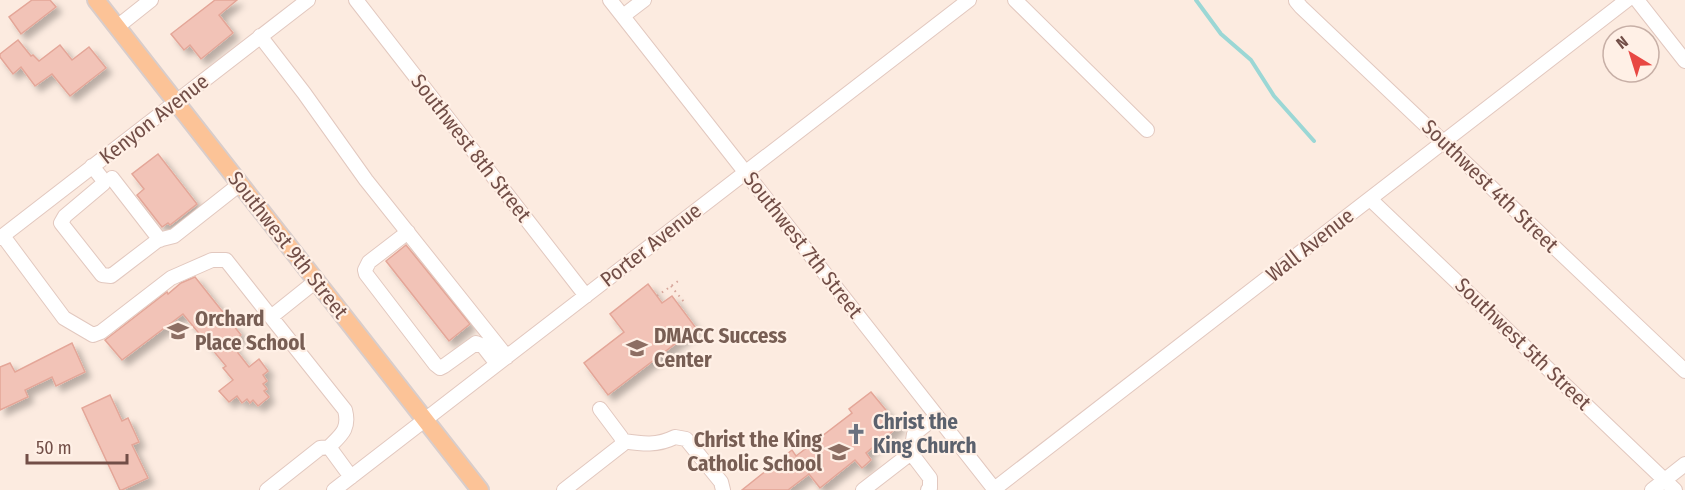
<svg xmlns="http://www.w3.org/2000/svg" width="1685" height="490" font-family="'Fira Sans Condensed',sans-serif">
<defs>
<filter id="shadow"><feDropShadow dx="5.5" dy="5.5" stdDeviation="3" flood-color="#0004"/></filter>
</defs>
<rect width="100%" height="100%" fill="#fcebe0"/>
<g fill="none" stroke-linecap="round" stroke-linejoin="round">
<path stroke="#9bd7d5" stroke-width="4" d="M1196,0L1221,34L1251,60L1274,96L1314,141"/>
</g>
<path fill="#f2c3b7" stroke="#e4a698" stroke-width="1.5" filter="url(#shadow)" d="M32,0H50L56,7L21,34L9,17Z
M215,0H237L219,15L233,33L201,59L190,45L184,50L171,34Z
M18,40L31,56L33,55L39,61L60,45L72,60L89,47L106,68L70,96L52,74L35,86L21,67L13,74L0,57V54Z
M158,154L197,204L170,225L168,223L162,227L137,195L144,189L132,174Z
M406,245L470,324L449,341L386,261Z
M195,277L241,335L231,344L249,367L259,359L268,371L263,375L267,381L263,384L267,389L264,391L269,397L258,406L253,400L250,403L247,399L242,403L237,396L229,402L219,391L233,380L223,368L226,366L183,314L122,360L105,340L167,292L168,294L181,283Z
M648,284L662,303L672,296L696,328L608,395L584,363L624,332L610,314Z
M72,343L85,372L56,386L52,377L25,390L28,397L0,410V367L10,363L15,372Z
M871,392L899,426L866,453L871,460L862,468L855,460L820,488L809,474L788,490H742L792,450L796,456L852,413L849,409Z
M110,395L122,421L128,418L139,442L132,445L148,478L122,490H120L82,408Z"/>
<g fill="none" stroke-linecap="round" stroke-linejoin="round">
<defs>
<path id="minor" d="M356,0L586,296
M610,0L995,490
M1015,0L1147,130
M1297,0L1296,1L1301,7L1685,371
M1637,0L1685,61
M623,16L644,0
M117,27L151,0
M260,36L304,93L366,180L507,357
M92,166L104,181L103,184L65,216L61,223L102,275L111,276L115,273L158,240L174,236L240,184
M112,178L160,240
M1370,199L1675,490
M408,232L369,262L365,270L366,274L435,364L440,368L444,366L476,343L483,346L497,364
M3,236L64,318L93,335L101,332L171,278L212,260H226L271,317
M0,238L308,0
M316,281L271,317L345,410C350,429 341,435 329,447
M623,441C643,444 657,446 675,437L686,439L721,482L723,490
M911,453L930,478V488L928,490
M267,490L320,448L329,447L351,477
M334,490L969,0
M564,490L623,444L621,437L600,409
M863,490L911,453L914,434L937,416
M993,490L1627,0
M1652,490L1685,464"/>
<path id="major" d="M96,0L480,490"/>
</defs>
<use href="#minor" stroke="#e2c8bf" stroke-width="16"/>
<use href="#major" stroke="#d8cdcb" stroke-width="20"/>
<path stroke="#d6a69b" stroke-width="2" stroke-dasharray="1.5 4.5" stroke-linecap="butt" d="M671,286L684,302
M657,296L681,279"/>
<use href="#minor" stroke="#fff" stroke-width="14"/>
<use href="#major" stroke="#fcc397" stroke-width="16"/>
</g>
<defs>
<symbol id="school-bare" viewBox="-9 -9 18 18"><path d="M0-5L7-2L0 1L-7-2ZM-4 1L0 2.5L4 1V4Q0 6-4 4Z" fill="#8d6e63" stroke="#fff0e6" stroke-width="2.5" paint-order="stroke"/></symbol>
<symbol id="university-bare" viewBox="-9 -9 18 18"><path d="M0-5L7-2L0 1L-7-2ZM-4 1L0 2.5L4 1V4Q0 6-4 4Z" fill="#8d6e63" stroke="#fff0e6" stroke-width="2.5" paint-order="stroke"/></symbol>
<symbol id="church-bare" viewBox="-9 -9 18 18"><path d="M-1.2-6h2.4v3.5h3.3v2.4h-3.3V6h-2.4V-.1h-3.3v-2.4h3.3Z" fill="#6b7280" stroke="#fff0e6" stroke-width="2.5" paint-order="stroke"/></symbol>
</defs>
<g fill-rule="evenodd">
<use href="#school-bare" x="163" y="316" width="30" height="30"/>
<use href="#university-bare" x="622" y="333" width="30" height="30"/>
<use href="#church-bare" x="841" y="419" width="30" height="30"/>
<use href="#school-bare" x="824" y="437" width="30" height="30"/>
</g>
<g text-anchor="middle" dominant-baseline="central" stroke-width="4.5" stroke-linejoin="round" paint-order="stroke">
<g font-size="21" fill="#724e47" stroke="#fff0e6">
<text transform="translate(154 119) rotate(-38)">Kenyon Avenue</text>
<text transform="translate(471 148) rotate(52)">Southwest 8th Street</text>
<text transform="translate(1490 186) rotate(44)">Southwest 4th Street</text>
<text transform="translate(288 245) rotate(52)">Southwest 9th Street</text>
<text transform="translate(651 245) rotate(-38)">Porter Avenue</text>
<text transform="translate(803 245) rotate(52)">Southwest 7th Street</text>
<text transform="translate(1310 245) rotate(-38)">Wall Avenue</text>
<text transform="translate(1523 344) rotate(44)">Southwest 5th Street</text>
</g>
<g font-size="21" font-weight="bold" fill="#785e54" stroke="#fff0e6" text-anchor="start">
<text x="195" y="319">Orchard<tspan x="195" dy="24">Place School</tspan></text>
<text x="654" y="336">DMACC Success<tspan x="654" dy="24">Center</tspan></text>
<text x="822" y="440" text-anchor="end">Christ the King<tspan x="822" dy="24">Catholic School</tspan></text>
</g>
<g font-size="21" font-weight="bold" fill="#5b616d" stroke="#fff0e6" text-anchor="start">
<text x="873" y="422">Christ the<tspan x="873" dy="24">King Church</tspan></text>
</g>
</g>
<g transform="translate(1631 54) rotate(322)"><circle r="28" fill="#fff0e6" stroke="#c7afa6" stroke-width="1.5"/>
<path d="M0-4.5L10 22L0 15L-10 22Z" fill="#e84843"/>
<text y="-9" font-size="16" font-weight="bold" text-anchor="middle" fill="#724e47">N</text>
</g>
<path d="M27 454v9h100v-9" fill="none" stroke="#724e47" stroke-width="3"/>
<text x="36" y="454" font-size="18" fill="#724e47" stroke="#fff0e6" stroke-width="4.5" paint-order="stroke">50 m</text>
</svg>
